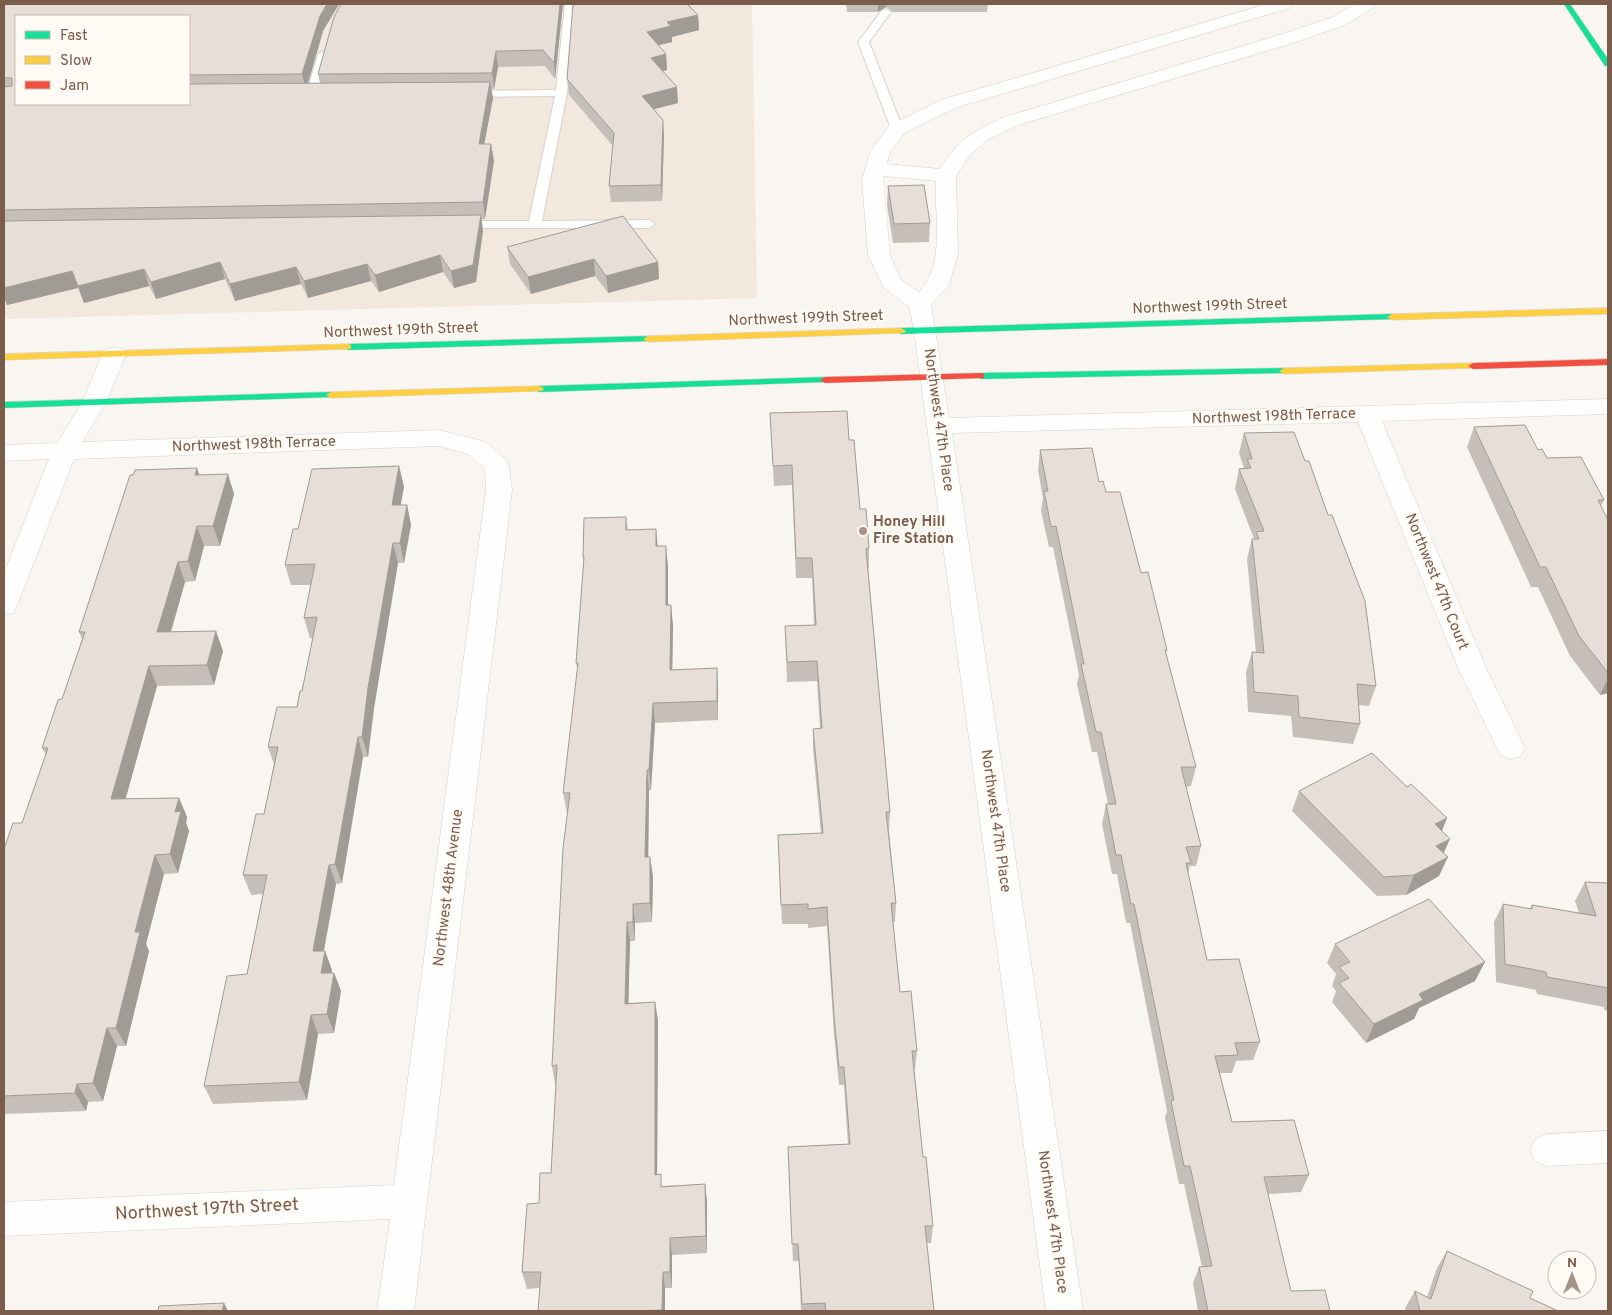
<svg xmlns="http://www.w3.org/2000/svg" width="1612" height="1315" font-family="Overpass,sans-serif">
<rect width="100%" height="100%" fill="#f9f5f0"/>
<path fill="#f2e8de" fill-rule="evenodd" d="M4,4H752L757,298L4,319ZM16,16H189V104H16Z"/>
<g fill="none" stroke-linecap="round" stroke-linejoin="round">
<defs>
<path id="lane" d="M565,4H575L567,93L542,221L649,220L655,224L649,228H457L455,225L457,222L461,221H529L555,96L471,97L465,94L471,91L556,90Z
M886,9L891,12L869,42L903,129L897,133L891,129L858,42L882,10Z
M324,51L330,54L318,95L312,98L308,97L306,95L318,54Z"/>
<path id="street" d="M1267,4H1293L1290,8L955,108L904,133L890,152L887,164L940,169C961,137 971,133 1004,117L1276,36L1333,17L1355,4H1376L1373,8L1345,25L1290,44L1018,125L987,140L970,155L956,176L958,254L949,285L931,305L949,418L1608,399V414L1382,421L1487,670L1525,748L1521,756L1511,759L1501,756L1459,670L1358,422L952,433L1083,1311H1046L914,330L909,307L884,288L868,255L862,180L870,152L890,125L941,100ZM883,176L936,181C934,217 946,264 919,292L901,280L890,255Z
M114,347L122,349L126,354L106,403L82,442L439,430L486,442L506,460L509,466L512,490L414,1311H377L390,1219L4,1236V1202L394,1185L486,490L485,469L468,454L439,446L74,459L17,606L13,613L4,615V573L49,459L4,461V445L57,443L82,403L102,354L106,349Z
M1608,1131V1163L1547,1166L1535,1161L1530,1150L1535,1139L1547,1134Z"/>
<path id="fast" d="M1564,4H1570L1608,59V66H1605Z
M1392,314L1397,317L1395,319L901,334L896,331L901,328Z
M648,336L653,339L651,341L348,350L343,347L348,344Z
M1284,368L1287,369V373L981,379L976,376L981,373Z
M825,377L828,378V382L539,392L534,389L539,386Z
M331,392L336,395L334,397L4,408V402Z"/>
<path id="slow" d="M1608,308V314L1392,320L1387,317L1392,314Z
M901,328L906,331L904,333L648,342L643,339L648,336Z
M348,344L351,345V349L4,360V354Z
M1473,363L1478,366L1476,368L1284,374L1279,371L1284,368Z
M539,386L542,387L544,389L542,391L331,398L326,395L331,392Z"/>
<path id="jam" d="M1608,359V365L1473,369L1468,366L1473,363Z
M981,373L984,374V378L825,383L820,380L825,377Z"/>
</defs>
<use href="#lane" stroke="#d7d1cb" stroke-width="2"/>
<use href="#street" stroke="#d7d1cb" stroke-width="1"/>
<use href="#fast" stroke="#d9d2cb" stroke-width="1"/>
<use href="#slow" stroke="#d9d2cb" stroke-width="1"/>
<use href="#jam" stroke="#d9d2cb" stroke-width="1"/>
<use href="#lane" fill="#fefefd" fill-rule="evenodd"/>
<use href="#street" fill="#fefefd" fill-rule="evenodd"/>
<use href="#fast" fill="#16e098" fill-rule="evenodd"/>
<use href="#slow" fill="#ffcf43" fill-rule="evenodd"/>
<use href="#jam" fill="#f24e42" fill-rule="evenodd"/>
</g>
<path fill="#c6bfb9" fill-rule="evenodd" d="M4,4H339L323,31L308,84L320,83L318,74L563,4L555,79L545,66L498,67L494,89H491L493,98L484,144H491L494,161L485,219H481L483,231L476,282L454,288L443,272L379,292L371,281L308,298L301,284L235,301L225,279L156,299L149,286L84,303L78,288L7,305L4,297ZM189,16V104H16Z
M846,4H988L987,12H893L886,7L878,12H847Z
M698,15L699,30L672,37V42L658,45L666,54L667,70L663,71L678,103L654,109L664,136L662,201L611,202L609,186L613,146L569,95L567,79Z
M888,186L930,223L929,242L893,243L887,205Z
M507,247L658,262L659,279L608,293L595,276L531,294L510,264Z
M770,413L849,440L860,509L869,548V568H868L890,812L889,831L896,903L895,922H893L900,992L917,1051L915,1069H914L923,1157L933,1226L931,1243H927L934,1311H801L799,1261H793L788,1147L848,1144L844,1085H839L834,1035L827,926L808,928V924H782L778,835L821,833L813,749V729H820L817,681L787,682L785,626L814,625L812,578H796L792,485L774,486Z
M1474,427L1538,450L1547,458L1604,500L1601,506L1608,520V693L1600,695L1570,656L1538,587H1531L1467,447Z
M1244,433L1376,686L1369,706L1359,705L1360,724L1353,744L1293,737L1291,716L1248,712L1246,672L1252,652L1256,653L1247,559L1252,539H1254L1235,489L1239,469L1244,468L1239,453Z
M1040,450L1099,482L1106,492L1141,573L1167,650L1166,654L1196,767L1191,786L1186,787L1201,846L1196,866H1190L1188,873L1207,960L1260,1042L1253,1060L1236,1061L1232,1073H1220L1232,1122L1309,1175L1301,1192L1268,1194L1291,1291L1330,1311H1198L1193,1283L1199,1267H1202L1184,1184H1179L1165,1118L1167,1111L1130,923H1126L1117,874H1112L1102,824L1106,804H1108L1097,752H1092L1077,684L1079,675L1053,547H1049L1041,511L1043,498L1038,470Z
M399,466L404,487L400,505H407L411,525L404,563H398L374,708L368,757H363L342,883L336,884L324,951H325L332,970L331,973H334L341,991L334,1033L318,1034L307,1100L213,1104L204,1086L247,974L263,894L251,895L243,875L264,814L274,764L268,747L297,707L302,691L313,638H310L304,618L311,585H291L285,565L298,529Z
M200,475L234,494L220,546H204L195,581L185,582L171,632L223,651L214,685L157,686L125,799L179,798L187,817L186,823L189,831L178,873L164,874L146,944L149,951L126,1046H117L103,1101L88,1102L86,1111L4,1114V849L22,823L46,755L42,748L62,699L82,639L79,632Z
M626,517L628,530L658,546L668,566V605L673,625L672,670L717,668L718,720L655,723L651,790H649L648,857H650L653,877L652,922L635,923V941H630L628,1003L655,1002L658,1021L657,1174L662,1186L705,1184L707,1201V1253L672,1255V1288H665V1311H538L540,1288L527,1289L522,1272L539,1203L551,1173L556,1084H555L552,1066L568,813H567L563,793L578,671L576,663L584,566L583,557Z
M1407,787L1447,818L1442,831L1444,853L1439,876L1406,895L1377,896L1292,811L1299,791Z
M1585,882L1608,883V1011L1604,1010V1007L1537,994L1536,990L1496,982L1494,922L1503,904L1530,909L1532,905L1579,913L1575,901Z
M1335,944L1475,981L1419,1008L1414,1019L1366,1043L1332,1002L1336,991L1332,986L1336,974L1327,963Z
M1447,1251L1530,1298L1558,1311H1406L1405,1308L1415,1291L1427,1297L1437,1268Z"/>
<path fill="#a19b96" d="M327,4H339L323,31L306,90L302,74L320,16Z
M560,4H563L555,79L554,63Z
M878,4H886V7L878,12Z
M698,15L699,30L672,37V42L648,48L647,32L667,22Z
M496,51L498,67L494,89L492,73Z
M666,54L667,70L652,74L651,58Z
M490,82L493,98L481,161L479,144Z
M677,87L678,103L643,112L642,96Z
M663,120L664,136L662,201L661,185Z
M491,144L494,161L485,219L483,202Z
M481,215L483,231L476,282L454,288L451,271Z
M440,255L443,272L379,292L375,275Z
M594,259L595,276L531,294L528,277Z
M220,262L225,279L156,299L151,282Z
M658,262L659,279L608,293L606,276Z
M367,264L371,281L308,298L304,281Z
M296,267L301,284L235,301L230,284Z
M144,269L149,286L84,303L78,286Z
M72,271L78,288L7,305L4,297V288Z
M399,466L404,487L397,525L392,505Z
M197,468L204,487L195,475Z
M228,474L234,494L220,546L213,526Z
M407,505L411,525L404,563L400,543Z
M197,526L204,546L195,581L188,561Z
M656,529L658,549L656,546Z
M393,543L398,563L374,708L368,757L362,737L368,688Z
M666,546L668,566V625L666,605Z
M178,562L185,582L165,652L157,632Z
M671,605L673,625L672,690L670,670Z
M216,631L223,651L214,685L207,665Z
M149,666L157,686L120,819L111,799Z
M717,668L718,688V720L717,701Z
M1608,678V693L1600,695Z
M653,703L655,723L651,790L649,770Z
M358,737L363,757L342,883L335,864Z
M647,770L649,790L648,877L645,857Z
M179,798L187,817L186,823L189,831L178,873L170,854L175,812Z
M1447,818L1439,838L1435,824Z
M1450,839L1441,859L1436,846Z
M155,855L164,874L146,944L149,951L126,1046L116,1028L135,932Z
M650,857L653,877L652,922L650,903Z
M1448,857L1439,876L1406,895L1414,875Z
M329,865L336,884L320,970L313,951Z
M633,904L635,923V941L633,922Z
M627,922L630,941L628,1022L625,1004Z
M325,951L332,970L328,992L321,973Z
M1485,962L1475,981L1419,1008L1414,1019L1366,1043L1374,1024L1419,994Z
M334,973L341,991L334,1033L327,1014Z
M655,1002L658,1021L657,1192L655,1175Z
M311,1015L318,1034L307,1100L299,1082Z
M107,1028L117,1046L103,1101L93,1083Z
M77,1084L88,1102L86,1111L75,1093Z
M705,1184L707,1201V1253L706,1236Z
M670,1238L672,1255V1288L670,1272Z
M663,1272L665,1288V1311H662V1310Z
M224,1303L228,1311H222Z"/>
<path fill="#e6ded7" stroke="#a19b96" d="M4,4H327L320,16L302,74L189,75V16H16V104H189V84L490,82L479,144H491L483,202L4,210V87L12,86V78H4Z
M341,4H560L554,63L543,50L505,51H496L492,73L318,74L334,17Z
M573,4H687L698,15L667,22L671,26L647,32L666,54L651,58L677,87L642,96L663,120L661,185L609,186L614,133L567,79Z
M924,185L930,223L894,224L888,186Z
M481,215L473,265L451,271L440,255L375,275L367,264L304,281L296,267L230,284L220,262L151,282L144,269L78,286L72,271L4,288V221Z
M623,216L658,262L606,276L594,259L528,277L507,247Z
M847,411L849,440H854L860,509H866L869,548L866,549L890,812H886L896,903H891L900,992L911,991L917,1051H912L923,1157H926L933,1226H925L934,1311H826L825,1303L802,1304L798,1244H792L788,1147L850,1144L844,1067H839L834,1016L827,907L808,909V904L781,905L778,835L823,833L813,729L822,728L817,661L787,662L785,626L816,625L812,558H796L792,465L773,466L770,413Z
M1525,425L1538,450L1542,449L1547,458L1581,457L1604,500H1598L1608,520V673L1579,636L1546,567H1540L1474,427Z
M1294,432L1305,461H1309L1328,515H1332L1365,601L1376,686L1357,684L1360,724L1299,717L1298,696L1254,692L1252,652L1264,653L1252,539H1259L1256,532L1264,531L1239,469L1251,468L1247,459H1252L1244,433Z
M1092,448L1099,482L1103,481L1106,492H1120L1141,573L1148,572L1167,650H1165L1196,767H1181L1201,846L1186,847L1191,863H1186L1207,960L1239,959L1260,1042L1235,1043L1238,1055L1215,1056L1232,1122L1294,1120L1309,1175L1264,1177L1291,1291L1325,1290L1330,1311H1208L1199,1267L1212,1266L1190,1166H1184L1171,1101L1174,1100L1134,904H1131L1121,855H1116L1106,804H1116L1101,732H1096L1081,664H1084L1056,526L1051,527L1044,491H1048L1040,450Z
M399,466L392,505H407L400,543H393L368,688L362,737H358L335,864L329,865L313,951H325L321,973H334L327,1014L311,1015L299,1082L204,1086L227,976L247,974L267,875H243L256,814H264L278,747H268L277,707H297L300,691H302L317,617L304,618L315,564L285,565L293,529H298L312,469Z
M197,468L195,475L228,474L213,526H197L188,561L178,562L157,632L216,631L207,665L149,666L111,799L179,798L175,812L181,811L170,854L155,855L135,932H140L116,1028H107L93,1083L77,1084L75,1093L4,1096V849L13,823H22L48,748H42L58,700L62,699L85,632H79L130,475H133L135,470Z
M626,517V530L656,529V546H666V605H671L670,670L717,668V701L653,703L649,770H647L645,857H650V903L633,904V922H627L625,1004L655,1002V1175L661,1174V1187L705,1184L706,1236L670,1238V1272H663L662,1310L635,1311H538L541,1272H522L527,1204L539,1203L540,1173H551L557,1065L552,1066L563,848L570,793H563L578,663H576L584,557H583L584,518Z
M1372,753L1407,787L1411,784L1447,818L1435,824L1450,839L1436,846L1448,857L1414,875L1384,877L1299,791Z
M1585,882L1608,883V988L1547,977L1546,972L1505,964L1503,904L1532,909V905L1596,916Z
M1429,899L1485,962L1419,994L1423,1000L1374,1024L1339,983L1349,978L1339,967L1350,962L1335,944Z
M1447,1251L1533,1291L1530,1298L1558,1311H1420L1415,1291L1431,1299Z
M224,1303L222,1311H158L159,1306Z"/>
<circle fill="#a69286" stroke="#fffaf3" stroke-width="2" cx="863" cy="531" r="5"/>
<g text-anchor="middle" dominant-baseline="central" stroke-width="4" stroke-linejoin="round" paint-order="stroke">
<g font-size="15" fill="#7a5c4d" stroke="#fffaf3">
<text transform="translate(1210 307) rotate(-2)">Northwest 199th Street</text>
<text transform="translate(806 319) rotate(-2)">Northwest 199th Street</text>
<text transform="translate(401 331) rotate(-2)">Northwest 199th Street</text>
<text transform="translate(1274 417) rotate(-2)">Northwest 198th Terrace</text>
<text transform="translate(938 420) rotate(82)">Northwest 47th Place</text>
<text transform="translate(254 445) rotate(-2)">Northwest 198th Terrace</text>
<text transform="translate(1436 582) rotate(68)">Northwest 47th Court</text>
<text transform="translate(995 821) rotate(82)">Northwest 47th Place</text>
<text transform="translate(449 888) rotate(-83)">Northwest 48th Avenue</text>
<text transform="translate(1052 1222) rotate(82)">Northwest 47th Place</text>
</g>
<g font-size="15" font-weight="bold" fill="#7a5c4d" stroke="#fffaf3" text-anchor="start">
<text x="873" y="522">Honey Hill<tspan x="873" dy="17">Fire Station</tspan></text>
</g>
<g font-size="18" fill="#7a5c4d" stroke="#fffaf3">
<text transform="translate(207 1210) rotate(-3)">Northwest 197th Street</text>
</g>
</g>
<rect width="1612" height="1315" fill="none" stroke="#7a5c4d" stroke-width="10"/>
<rect x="15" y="15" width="175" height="90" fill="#fffaf3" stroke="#cabbb1"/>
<rect x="25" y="31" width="25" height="8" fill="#16e098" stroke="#cabbb1"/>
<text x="60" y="40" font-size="15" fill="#7a5c4d">Fast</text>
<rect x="25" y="56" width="25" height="8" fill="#ffcf43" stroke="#cabbb1"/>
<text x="60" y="65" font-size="15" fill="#7a5c4d">Slow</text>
<rect x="25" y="81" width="25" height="8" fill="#f24e42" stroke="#cabbb1"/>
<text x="60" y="90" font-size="15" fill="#7a5c4d">Jam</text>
<g transform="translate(1572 1275)"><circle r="24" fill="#fffaf3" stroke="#cabbb1"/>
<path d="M0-4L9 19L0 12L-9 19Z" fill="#a69286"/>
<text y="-8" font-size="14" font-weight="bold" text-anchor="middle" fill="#7a5c4d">N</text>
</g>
</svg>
